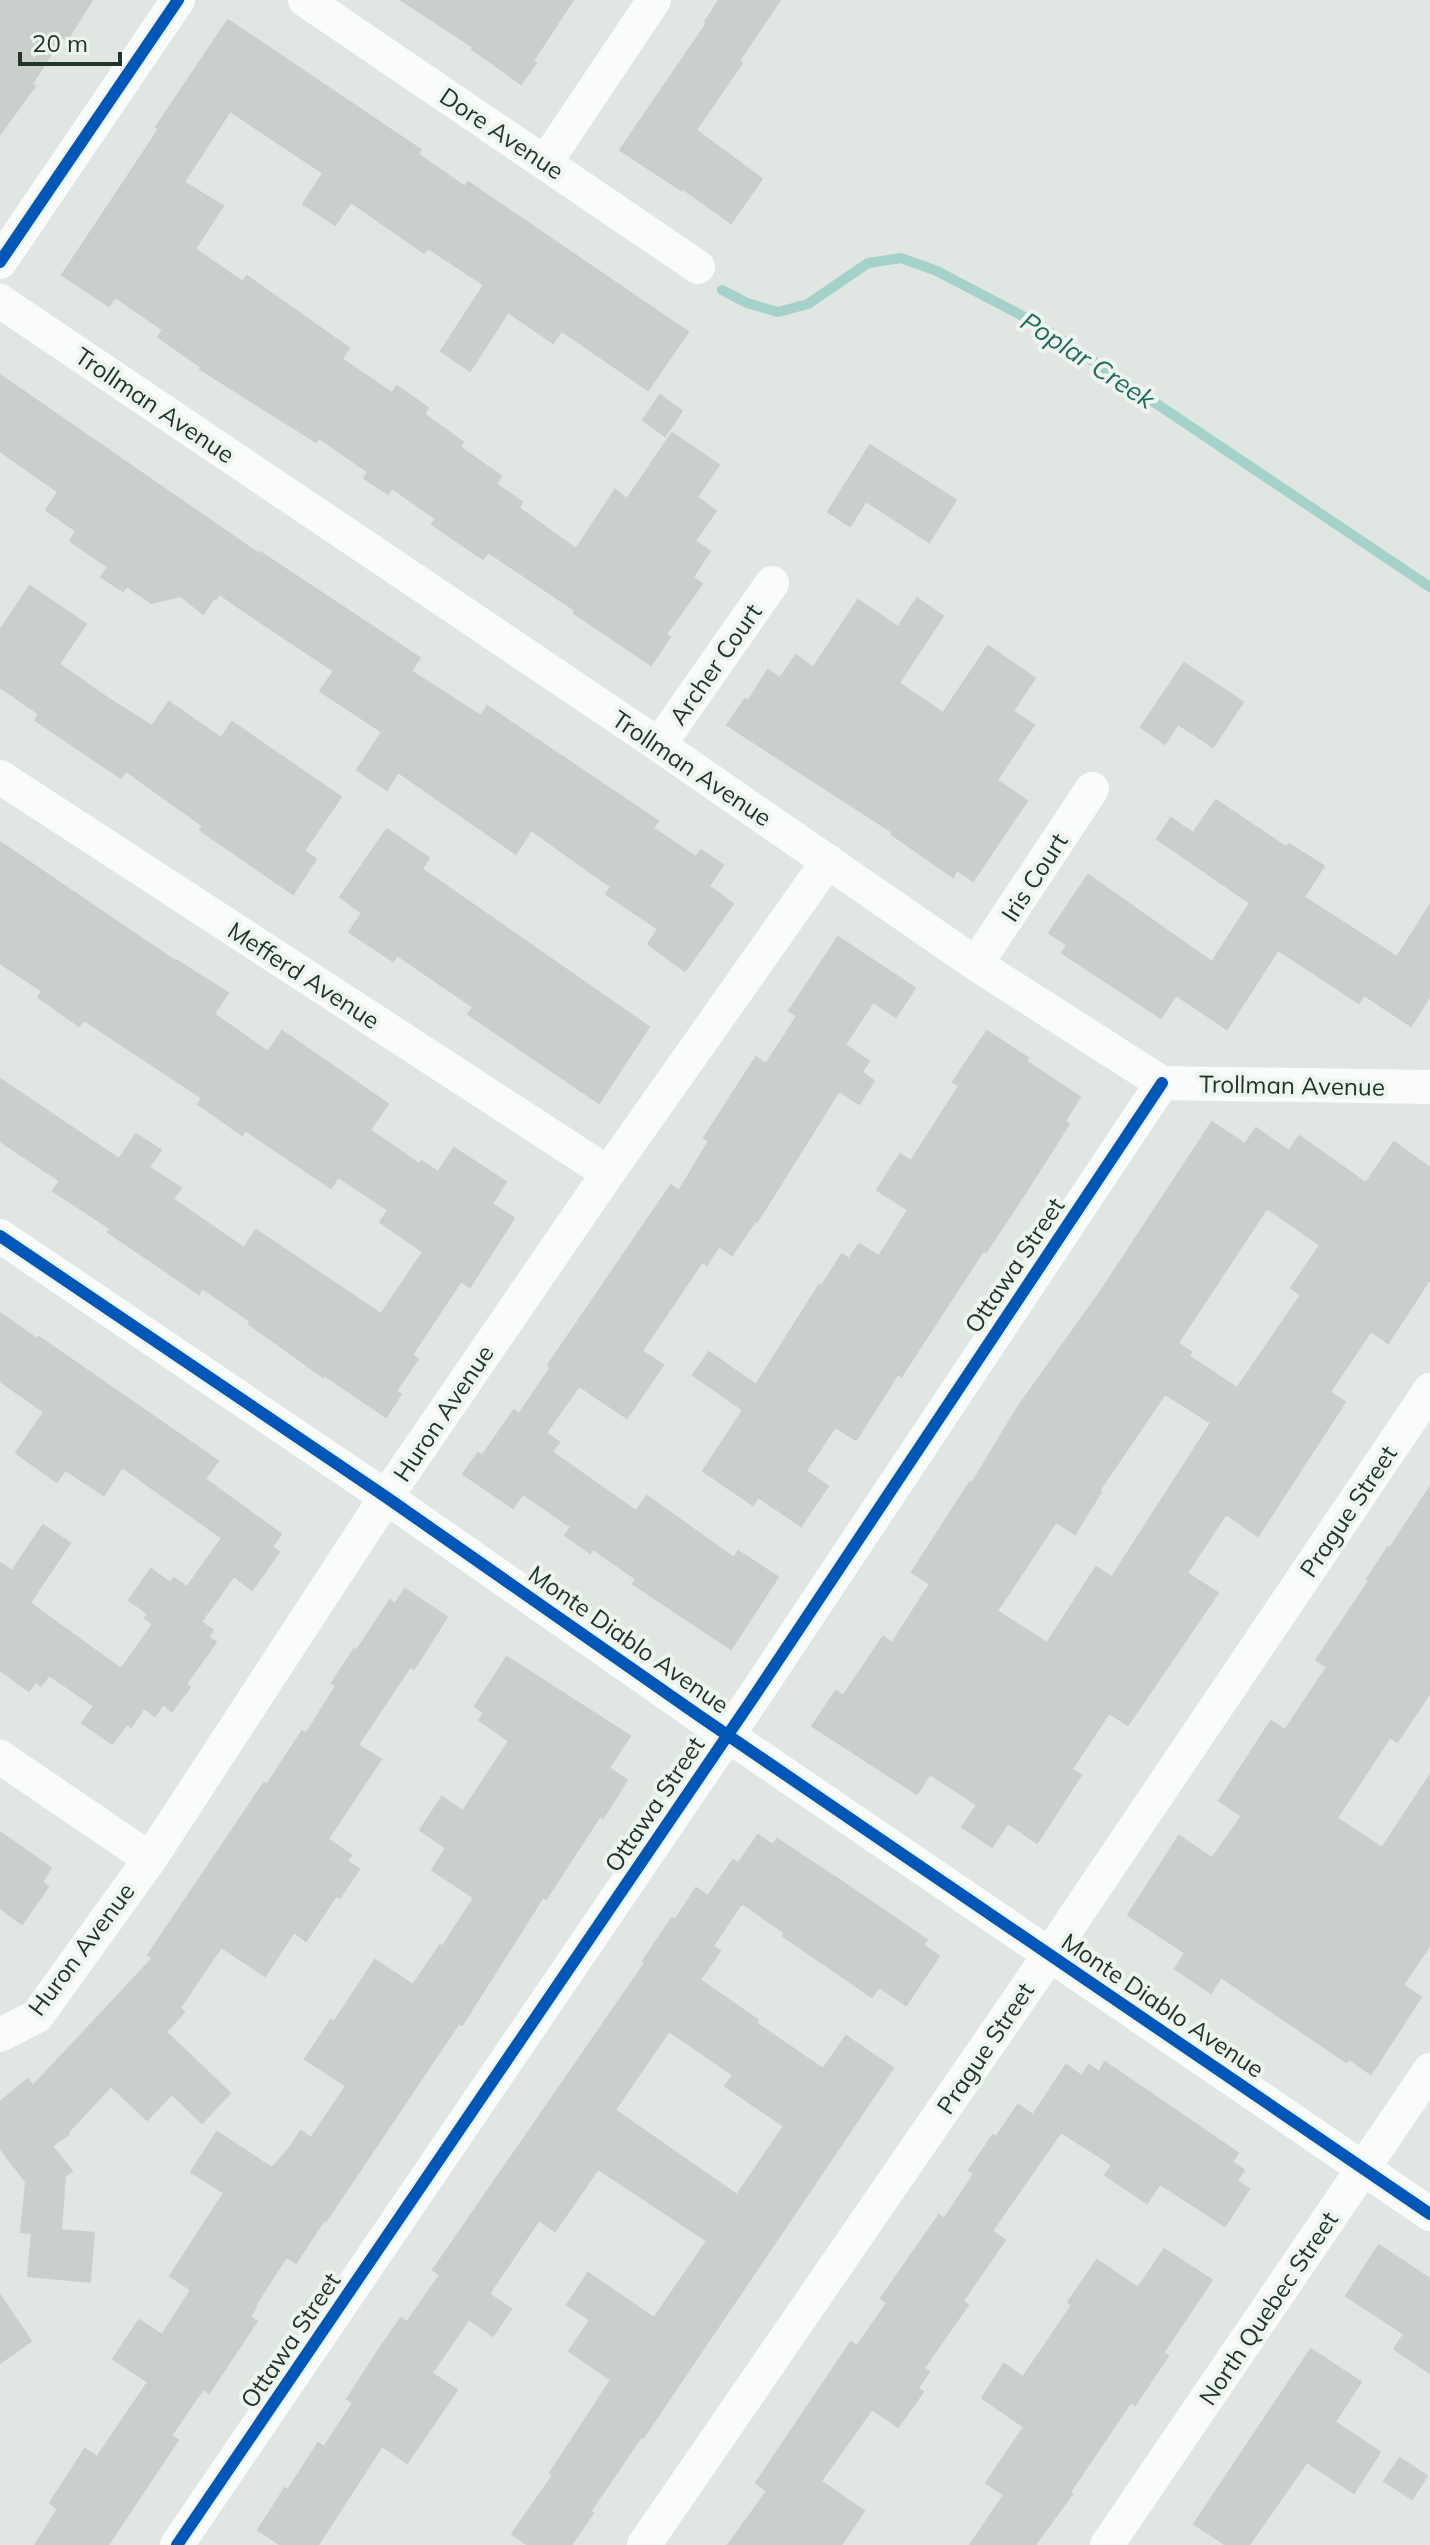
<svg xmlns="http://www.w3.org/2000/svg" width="1430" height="2545" font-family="Mulish,sans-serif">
<rect width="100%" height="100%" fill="#e0e6e2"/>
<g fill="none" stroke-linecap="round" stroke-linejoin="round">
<path stroke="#a4d1ca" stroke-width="10" d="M722,290L747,303L778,312L808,304L868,263L901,258L937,271L1036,323L1430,587"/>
</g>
<path fill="#cbcfcc" stroke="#c9cfcb" stroke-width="2" fill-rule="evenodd" d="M0,0H92L67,40L62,37L32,84L35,86L0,134Z
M401,0H573L533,61L536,63L521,84L472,49L473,47Z
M719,0H780L739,61L742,63L696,130L762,179L731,223L682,188L681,190L620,150L707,23L705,22Z
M228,20L421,150L418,154L465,187L468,182L688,332L648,390L562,331L553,343L508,312L470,371L441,351L484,285L428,248L424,253L351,202L335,225L303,204L323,173L230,111L184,182L223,206L195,249L243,282L247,276L349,348L342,359L392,393L397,386L428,408L424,414L463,442L460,447L501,476L496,484L522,502L519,508L576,549L615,490L627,499L672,433L719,465L697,497L716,511L695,541L710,551L693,577L702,584L666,634L670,637L651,665L574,613L576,611L488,552L483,559L456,541L432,524L436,519L392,488L388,494L364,478L368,472L319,438L316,442L200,369L201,367L158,337L163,330L115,297L109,306L62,275L159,129L156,127Z
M0,375L259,554L260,552L420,658L411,671L481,716L487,706L658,821L653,828L696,857L701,850L723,865L709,886L733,904L685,971L648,944L658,929L606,894L611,887L531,830L516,854L398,772L387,790L357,770L382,732L320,691L334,671L287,640L219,594L216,599L214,598L203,614L181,596L151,603L127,586L123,591L101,577L108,567L70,541L76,531L46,510L58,492L0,451Z
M660,395L682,411L665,436L643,420Z
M870,445L956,500L929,542L866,501L850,526L828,512Z
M30,586L86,624L59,664L106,697L152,726L169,702L221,738L232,722L341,797L304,851L316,859L293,894L200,830L203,826L126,771L121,778L35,720L39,714L0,687V630Z
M917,598L943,616L899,683L943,713L988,646L1035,678L1013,711L1034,725L997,780L1027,801L973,881L957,870L953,877L891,834L892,832L727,725L745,699L748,701L768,670L780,678L796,655L813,668L858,600L898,627Z
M1184,663L1243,702L1213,747L1178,724L1165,744L1141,727Z
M1216,800L1286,847L1289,844L1324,866L1304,897L1397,957L1430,905V996L1411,1026L1364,995L1359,1003L1278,950L1227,1029L1176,995L1161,1018L1062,953L1067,945L1049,933L1088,875L1212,962L1250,903L1157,839L1171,818L1193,833Z
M387,829L429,858L422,869L649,1027L599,1103L468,1014L473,1007L397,955L393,961L349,932L362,913L340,897Z
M0,842L175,961L176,960L228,993L214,1014L268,1052L282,1031L388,1104L370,1130L419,1164L421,1161L438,1172L454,1148L506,1182L492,1204L514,1218L470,1287L461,1281L412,1355L418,1359L396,1391L401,1394L386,1417L324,1375L323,1377L249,1324L250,1321L202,1288L199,1294L108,1232L111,1229L53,1191L60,1181L0,1141V1079L119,1159L136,1134L161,1150L149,1167L181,1188L173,1199L244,1248L256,1230L381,1314L423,1252L380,1222L388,1210L338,1177L331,1188L245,1130L242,1135L198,1104L202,1098L84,1020L79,1026L38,997L42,991L0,963Z
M838,937L915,988L896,1017L873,1002L845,1045L869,1061L862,1072L874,1081L859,1104L839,1091L757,1222L756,1220L732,1255L719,1246L707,1265L702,1262L642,1351L663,1365L627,1418L579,1386L546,1433L559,1442L552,1452L636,1511L647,1496L734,1558L738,1551L778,1577L731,1649L633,1584L636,1579L593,1549L590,1553L565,1535L571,1527L523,1494L513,1508L463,1474L478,1453L482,1456L514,1410L519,1414L551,1367L548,1365L671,1185L679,1191L709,1141L704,1138L756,1057L766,1064L797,1016L789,1011Z
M987,1031L1028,1058L1026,1061L1080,1097L1065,1121L1069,1124L1029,1187L986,1252L983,1251L901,1377L898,1374L856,1440L835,1427L806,1471L828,1486L801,1526L758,1497L753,1505L703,1471L743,1410L693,1375L709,1352L756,1385L819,1285L821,1287L842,1254L849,1259L859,1244L879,1256L908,1210L877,1190L900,1154L911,1161L959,1086L953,1082Z
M1212,1122L1245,1144L1256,1128L1289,1151L1299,1136L1366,1183L1394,1142L1430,1168V1279L1388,1343L1371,1331L1330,1392L1345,1402L1258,1536L1226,1514L1187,1573L1218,1593L1128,1725L1109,1713L1072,1769L1081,1775L1037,1843L1008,1823L992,1847L962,1827L977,1805L930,1774L917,1794L812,1726L836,1691L843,1696L883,1637L892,1643L930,1584L912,1572L970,1482L972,1483L1020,1404L1101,1291ZM1267,1208L1320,1245L1291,1288L1301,1295L1237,1388L1189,1356L1191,1352L1178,1343ZM1165,1394L1211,1423L1112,1577L1096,1567L1047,1643L997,1611L1056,1522L1075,1534L1101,1492L1099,1491Z
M0,1313L37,1339L39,1337L218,1461L205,1479L281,1534L272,1547L279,1552L252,1590L234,1576L201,1622L213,1630L208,1637L216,1642L186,1684L190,1687L172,1711L163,1704L155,1716L144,1708L131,1727L127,1724L112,1744L82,1723L94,1706L49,1675L41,1686L35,1682L29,1691L0,1670V1563L12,1571L43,1525L70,1543L30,1603L121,1669L153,1624L145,1618L148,1614L129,1600L151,1569L170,1583L174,1578L187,1587L222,1538L122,1467L104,1495L65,1470L57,1482L16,1453L44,1412L0,1381Z
M1430,1487V1693L1397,1742L1390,1737L1337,1818L1382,1848L1430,1775V1945L1403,1985L1421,1997L1371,2074L1349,2059L1346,2062L1221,1977L1211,1993L1175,1969L1185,1953L1128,1915L1179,1836L1212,1858L1242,1816L1219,1801L1271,1721L1285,1730L1327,1667L1316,1660L1369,1581L1367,1579L1388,1547L1390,1548Z
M405,1589L447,1617L414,1669L410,1667L358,1745L381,1759L328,1839L351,1855L347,1861L359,1869L340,1898L336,1896L306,1941L294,1932L265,1976L221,1947L180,2008L184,2012L166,2032L230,2093L202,2123L172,2094L147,2120L111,2086L68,2132L69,2134L52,2146L72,2171L65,2176L61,2230L94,2233L90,2282L28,2276L32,2233L21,2232L26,2182L0,2148V2102L28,2079L33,2086L153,1958L148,1955L264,1783L267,1785L302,1731L306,1734L336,1686L332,1683L354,1649L357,1650L390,1600L395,1604Z
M507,1657L630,1736L609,1768L627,1780L603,1818L600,1816L546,1899L543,1897L462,2025L459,2023L326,2221L324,2220L296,2263L286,2257L255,2306L256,2307L250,2317L257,2321L209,2393L203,2389L171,2436L178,2440L108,2545H35L58,2509L50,2503L85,2449L97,2457L148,2382L113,2359L139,2320L162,2335L191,2290L170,2276L224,2193L191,2172L217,2132L272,2168L288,2150L301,2131L311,2138L346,2086L305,2059L331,2020L334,2022L375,1960L413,1985L440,1945L442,1947L474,1898L432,1870L446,1848L420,1830L442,1797L463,1811L509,1741L479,1720L484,1713L475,1706Z
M0,1832L51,1868L42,1882L48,1887L22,1924L0,1908Z
M758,1835L773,1845L777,1839L844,1883L927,1940L923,1945L939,1956L906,2005L879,1987L872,1997L783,1936L785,1933L742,1903L713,1946L720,1951L700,1980L758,2020L756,2023L823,2069L846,2036L893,2068L643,2438L641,2437L590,2512L593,2513L571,2545H528L512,2534L553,2475L550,2473L611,2380L569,2351L590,2320L567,2305L588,2273L654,2318L707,2241L598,2169L555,2231L539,2220L489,2294L511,2309L493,2336L469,2319L432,2373L457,2390L407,2463L382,2446L318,2545H281L258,2530L285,2488L288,2490L318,2443L324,2447L353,2403L347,2399L378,2351L401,2318L407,2322L440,2275L433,2270L645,1963L643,1961L672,1918L675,1920L696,1888L708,1896L733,1860L738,1864ZM669,2031L733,2075L725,2086L784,2126L737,2195L615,2110Z
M1105,2062L1238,2153L1232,2162L1244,2170L1237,2181L1249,2189L1225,2226L1160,2184L1147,2203L1105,2175L1112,2165L1061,2132L992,2231L1005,2240L963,2301L968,2305L924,2368L929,2372L918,2388L923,2392L898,2427L872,2409L821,2481L864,2511L841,2545H728L767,2491L756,2483L851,2342L857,2346L887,2303L881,2298L939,2215L944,2219L974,2174L969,2170L993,2135L996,2137L1018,2105L1033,2115L1066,2065L1082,2076L1089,2065L1099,2072Z
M1379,2245L1430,2279V2373L1394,2349L1404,2334L1346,2296Z
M1164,2249L1212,2280L1163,2353L1168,2356L1135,2405L1131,2402L1070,2492L1072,2494L1035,2545H970L1004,2495L986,2483L1024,2427L982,2398L1004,2364L1023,2377L1072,2305L1068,2302L1097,2260L1138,2288Z
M0,2295L31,2341L0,2363Z
M1311,2349L1361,2382L1335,2422L1380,2452L1354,2493L1307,2462L1249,2545H1226L1194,2524Z
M1400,2458L1427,2476L1412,2499L1384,2481Z"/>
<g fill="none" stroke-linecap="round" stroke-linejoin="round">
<path stroke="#fafbfb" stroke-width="34" d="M305,0L698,267
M545,163L654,0
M0,262L178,0
M0,301L659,745L976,964L1162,1083L1430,1087
M659,745L772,583
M0,777L608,1173
M976,964L1092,789
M0,1236L386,1497L698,1715L1430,2214
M0,1757L150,1859
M0,2035L37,2016L150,1859L386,1497L608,1173L828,861
M177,2545L755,1695L1162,1083
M644,2545L1035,1976L1430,1390
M1107,2545L1430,2070"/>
<defs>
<path id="cycleway" d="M0,262L178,0
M0,1236L386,1497L698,1715L1430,2214
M177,2545L755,1695L1162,1083"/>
</defs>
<use href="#cycleway" stroke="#eef5ef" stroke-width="17"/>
<use href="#cycleway" stroke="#0057b8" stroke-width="12"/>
</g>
<g text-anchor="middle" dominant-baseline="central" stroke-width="8" stroke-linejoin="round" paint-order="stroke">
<g font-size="24" fill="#21362a" stroke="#eef5ef">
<text transform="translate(502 133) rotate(34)">Dore Avenue</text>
<text transform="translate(155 405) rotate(34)">Trollman Avenue</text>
<text transform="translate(715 664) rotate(-55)">Archer Court</text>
<text transform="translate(692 768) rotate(34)">Trollman Avenue</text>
<text transform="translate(1034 877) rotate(-57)">Iris Court</text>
<text transform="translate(304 975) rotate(33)">Mefferd Avenue</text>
<text transform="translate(1292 1085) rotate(1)">Trollman Avenue</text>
<text transform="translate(1014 1265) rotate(-56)">Ottawa Street</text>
<text transform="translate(443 1413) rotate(-56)">Huron Avenue</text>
<text transform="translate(1348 1511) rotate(-56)">Prague Street</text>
<text transform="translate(629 1639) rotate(35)">Monte Diablo Avenue</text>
<text transform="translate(654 1804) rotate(-56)">Ottawa Street</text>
<text transform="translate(81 1949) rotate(-53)">Huron Avenue</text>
<text transform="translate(1163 2005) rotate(34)">Monte Diablo Avenue</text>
<text transform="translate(985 2048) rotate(-56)">Prague Street</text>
<text transform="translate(1268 2308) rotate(-56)">North Quebec Street</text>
<text transform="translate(290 2340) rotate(-56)">Ottawa Street</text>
</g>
<g font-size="26" font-style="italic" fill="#226b61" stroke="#eef5ef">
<text transform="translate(1088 360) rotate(33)">Poplar Creek</text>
</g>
</g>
<path d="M20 52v12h100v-12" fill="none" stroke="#21362a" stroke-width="4"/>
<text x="32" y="52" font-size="24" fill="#21362a" stroke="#eef5ef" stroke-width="6" paint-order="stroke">20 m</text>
</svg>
